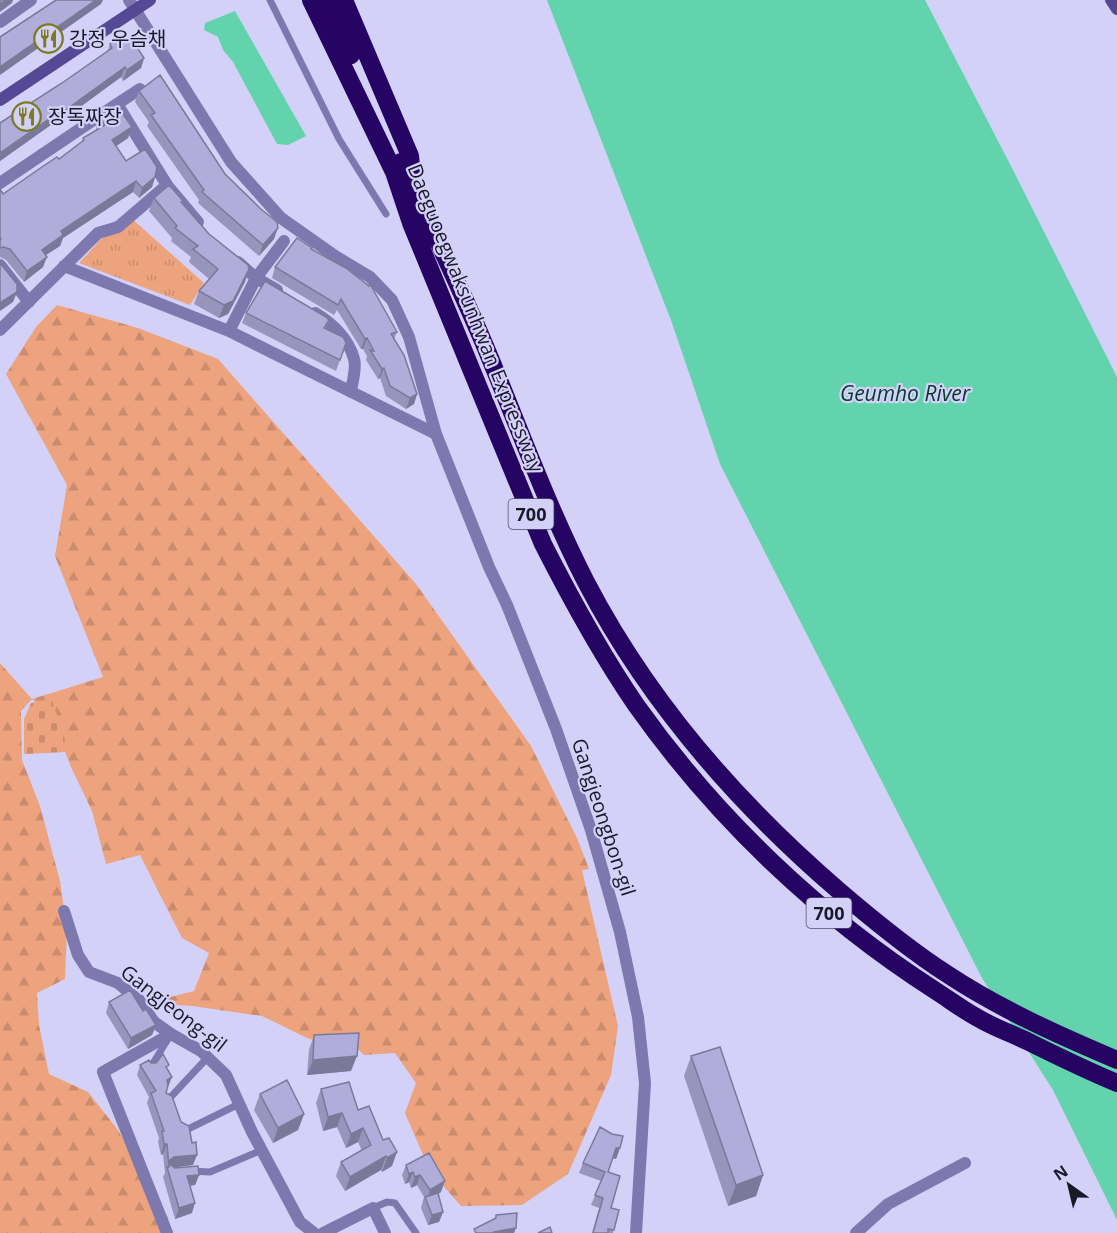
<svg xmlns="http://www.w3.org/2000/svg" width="1117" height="1233" font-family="'Open Sans','Noto Sans KR',sans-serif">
<defs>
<pattern id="forest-firs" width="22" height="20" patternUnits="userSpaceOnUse" patternTransform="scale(1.5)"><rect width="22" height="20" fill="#eca37e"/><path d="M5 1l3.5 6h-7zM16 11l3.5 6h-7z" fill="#ca8c6d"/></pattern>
<pattern id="cemetery-stones" width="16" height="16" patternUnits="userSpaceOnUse" patternTransform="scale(1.5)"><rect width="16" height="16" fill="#eca37e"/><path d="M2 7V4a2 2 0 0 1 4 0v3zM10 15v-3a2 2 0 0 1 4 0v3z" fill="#ca8c6d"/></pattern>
<pattern id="park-tufts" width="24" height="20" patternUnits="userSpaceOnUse" patternTransform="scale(1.5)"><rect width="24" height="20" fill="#eca37e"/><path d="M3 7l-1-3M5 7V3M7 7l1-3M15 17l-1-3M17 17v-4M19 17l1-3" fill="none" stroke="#ca8c6d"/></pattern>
</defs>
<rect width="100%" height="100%" fill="#d4d1f8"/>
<path fill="url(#forest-firs)" d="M57,305L138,328L218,359L416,584L531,746L577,838L589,869L582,870L618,1026L611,1075L568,1174L522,1205L461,1206L430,1171L405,1113L416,1083L395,1053L364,1055L356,1047H336L307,1038L262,1016L192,1006L147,1003L194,991L209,953L182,938L140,855L106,864L92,811L71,767L51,717L32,699L21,711L22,760L40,806L60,881L67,930L65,979L37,993L39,1025L49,1074L88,1092L118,1130L169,1219L157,1223L162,1233H0V663L32,699L103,677L55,556L67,485L6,374L36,327Z"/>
<path fill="url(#cemetery-stones)" d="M51,699L63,731L67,752L24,754V719L31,703Z"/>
<path fill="url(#park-tufts)" d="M131,218L204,283L190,305L79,263L103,237Z"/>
<path fill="#62d3ac" d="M547,0H925L1012,168L1117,377V1220L1053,1090L982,978L720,464L672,323Z
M235,11L306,136L288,145L277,144L233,62L223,50L218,37L204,30L205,23Z"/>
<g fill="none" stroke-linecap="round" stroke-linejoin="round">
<path stroke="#7d78ae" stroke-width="7" d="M270,0L339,139L386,214
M150,1068L168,1039
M167,1101L208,1057
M184,1131L239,1104
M191,1171L210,1172L262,1150
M373,1208L387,1202L395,1203L416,1233"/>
<path stroke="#7d78ae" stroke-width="12" d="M129,0L231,162L281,218L335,256L370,277L392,300L409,337L436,434L489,567L507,605L556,729L591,830L620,932L638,1017L645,1083L636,1233
M0,22L31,0
M117,104L140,89
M0,183L117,104L167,185
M238,262L256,278L277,290
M0,265L29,302
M64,266L229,331L436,434
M315,313C332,323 349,339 354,359C357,368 352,382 351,392
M0,330L98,233L118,227L167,185L198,222
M229,331L256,278L284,241
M64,911L78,955L89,972L118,983L139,1000L154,1022L171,1034L201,1051L226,1075L252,1132L300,1222L314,1233
M167,1233L103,1072L171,1034
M323,1233L373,1208L385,1233
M856,1233L888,1204L965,1163"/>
<path stroke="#554996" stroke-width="12" d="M1111,0L1117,9
M0,100L150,0"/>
<path stroke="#260463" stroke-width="18" d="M311,0L394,172L411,223L543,544C571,599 601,654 636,705C716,818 819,916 936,991C950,1000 963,1010 978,1018C993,1027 1010,1033 1027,1041C1057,1056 1086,1070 1117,1083
M325,0L351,55
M344,0L410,156L412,176
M401,162C431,227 463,292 490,358C521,433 549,510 586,582C648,701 737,803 838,890C873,920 908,949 947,974C1000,1009 1058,1035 1117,1060"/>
</g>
<path fill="#9795bc" d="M110,44L144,58L141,68L123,81L121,77L57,124L55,122L0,161V123L62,83L107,52Z
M139,91L225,174L274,239L259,256L198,203L199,200L147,126L149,122L135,102Z
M100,118L132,127L128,138L116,146L126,161L155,177L152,187L139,198L133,192L63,238L60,246L46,255L43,267L24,282L6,260L0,257V189L3,194L59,159L82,142L83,138L97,130L96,128Z
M154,198L183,201L182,204L245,282L228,314L219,318L194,304L199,291L209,279L189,262L191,257L171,241L172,238L149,211Z
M312,249L397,332L394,339L417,394L414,404L406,409L386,396L380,378L378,379L366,360L367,356L363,349H361L337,310L334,315L272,278L275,267Z
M246,313L329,320L325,329L346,343L336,371L242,323Z
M109,1002L143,1011L156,1025L152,1035L128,1049L106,1013Z
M314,1035L351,1071L307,1075L309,1050Z
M691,1056L763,1175L756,1196L728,1206L684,1076Z
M151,1063L167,1069L166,1093L193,1165L173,1167L199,1175L195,1185L190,1186L192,1213L175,1219L163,1177L165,1173L163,1154L161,1155L158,1142L159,1138L147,1103L149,1097L137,1075L140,1065Z
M321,1089L358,1110L392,1166L382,1172L381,1170L345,1191L336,1176L341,1162L362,1151L358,1142L346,1148L337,1127L323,1131L316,1103Z
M260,1094L304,1114L298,1130L273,1143L254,1110Z
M612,1134L620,1148L616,1159L613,1158L608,1172L611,1208L619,1210L613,1233H592L599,1208L591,1205L601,1181L579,1173L583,1163Z
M429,1153L441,1192L438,1194L443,1212L439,1222L428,1225L421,1208L424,1197L417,1185L411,1188L409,1182L405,1184L402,1175L406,1165Z"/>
<path fill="#7b7999" d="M6,0H13L12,3L0,12V4Z
M96,0H103L101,4L0,75V67Z
M144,58L141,68L123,81L127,70Z
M125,67L121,77L57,124L60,114Z
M59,112L55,122L0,161V153Z
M132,127L128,138L109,151L112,140Z
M155,177L152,187L139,198L142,188Z
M136,181L133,192L63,238L60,246L38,260L42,250L61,231Z
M278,228L274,239L259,256L263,245Z
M47,257L43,267L24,282L27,271Z
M249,269L245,282L228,314L219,318L224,305Z
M17,292L13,302L0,311V303Z
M367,338L363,349H361L365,339Z
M384,368L380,378L378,379L382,369Z
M417,394L414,404L406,409L410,398Z
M156,1025L152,1035L128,1049L131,1038Z
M357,1056L351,1071L307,1075L313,1060Z
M172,1077L168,1087L167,1080Z
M342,1113L337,1127L323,1131L328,1117Z
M304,1114L298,1130L273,1143L278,1128Z
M363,1128L358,1142L346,1148L351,1134Z
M164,1144H167L163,1154L161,1155Z
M616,1148H620L616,1159L613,1158Z
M397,1152L392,1166L382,1172L387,1158Z
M197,1155L193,1165L170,1168L168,1169L170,1160L174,1157Z
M386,1156L381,1170L345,1191L350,1177Z
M413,1172L409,1182L405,1184L409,1174Z
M199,1175L195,1185L184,1186L187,1176Z
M420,1175L417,1185L411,1188L415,1177Z
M763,1175L756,1196L728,1206L736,1185Z
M445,1181L441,1192L427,1201L430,1190Z
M195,1203L192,1213L175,1219L179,1208Z
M443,1212L439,1222L428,1225L432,1215Z
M516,1228L514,1233H494V1232Z"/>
<path fill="#b0addb" stroke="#7b7999" stroke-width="1.5" d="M0,0H6L0,4Z
M56,0H96L0,67V37Z
M118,38L133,41L144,58L127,70L125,67L60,114L59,112L0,153V123L62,83L112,48L110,44Z
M160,75L225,174L262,210L277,222L278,228L263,245L202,192L204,190L151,115L155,113L139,91Z
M114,108L120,110L132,127L112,140L126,161L145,149L157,167L155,177L142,188L136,181L61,231L63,235L42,250L47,257L27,271L10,249L3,247L0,248V240L1,239L0,237V189L3,194L39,169L57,157L59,159L84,140L83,138L105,125L100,118Z
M168,186L171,187L183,201L181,202L209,234L248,265L249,269L233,301L224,305L199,291L218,269L193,249L198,246L175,228L177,226L154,198Z
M297,238L312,248L311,249L346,268L369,286L370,284L397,332L391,334L404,355L417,394L410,398L390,386L384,368L382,369L370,350L374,351L367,338L365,339L341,299L338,305L275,267Z
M0,263L17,284V292L0,303Z
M265,281L326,317L329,320L324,328L343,337L346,343L340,360L246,313Z
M130,990L143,1011L146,1009L156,1025L131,1038L109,1002Z
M359,1033L357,1056L313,1060L314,1035Z
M720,1047L763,1175L736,1185L691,1056Z
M163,1054L169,1065L166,1067L172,1077L167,1080L168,1085L166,1093L172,1096L181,1122L189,1126L192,1143L196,1142L197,1155L174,1157L170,1160L169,1164L175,1168L198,1166L199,1175L187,1176L195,1203L179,1208L167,1167H169L167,1144H164L162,1131H164L151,1093L156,1091L140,1065L149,1060L151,1063H156Z
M287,1080L304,1114L278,1128L260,1094Z
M349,1082L358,1110L369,1106L383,1140L389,1138L397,1152L387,1158L386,1156L350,1177L341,1162L371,1145L363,1128L351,1134L342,1113L328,1117L321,1089Z
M600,1127L612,1134L623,1136L620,1148H616L608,1172L620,1176L611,1208L619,1210L614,1230L608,1229V1233H593L603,1198L595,1195L605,1172L583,1163Z
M429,1153L445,1181L430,1190L420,1175L415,1177L413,1172L409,1174L406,1165Z
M438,1193L443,1212L432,1215L425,1197Z
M517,1213L516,1228L494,1232L495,1233H476L474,1229L496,1218V1215Z
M550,1227L552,1233H538Z"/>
<defs>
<symbol id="restaurant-ring" viewBox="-11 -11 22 22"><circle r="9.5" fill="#d4d1f8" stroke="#7d7b22" stroke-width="1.5"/><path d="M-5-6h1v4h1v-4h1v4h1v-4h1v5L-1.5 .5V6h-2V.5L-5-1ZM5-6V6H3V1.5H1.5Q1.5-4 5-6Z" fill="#7d7b22"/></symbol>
</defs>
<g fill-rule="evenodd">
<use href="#restaurant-ring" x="32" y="22" width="33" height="33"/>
<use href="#restaurant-ring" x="10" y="100" width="33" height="33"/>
</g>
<g text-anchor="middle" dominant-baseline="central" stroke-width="4.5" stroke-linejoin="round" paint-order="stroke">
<g fill="#d4d1f8" stroke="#525068" stroke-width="1.5">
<rect x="508.5" y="499" width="45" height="30" rx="4.5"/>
<rect x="806.5" y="898" width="45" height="30" rx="4.5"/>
</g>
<g font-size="18" font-weight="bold" fill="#1a192a">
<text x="531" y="514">700</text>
<text x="829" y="913">700</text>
</g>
<g font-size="20" fill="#1a192a" stroke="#d4d1f8" text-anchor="start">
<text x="69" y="38">강정 우슴채</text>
<text x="48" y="116">장독짜장</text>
</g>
<g font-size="20" fill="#1a192a" stroke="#d4d1f8">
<text transform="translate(476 318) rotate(68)">Daeguoegwaksunhwan Expressway</text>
<text transform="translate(604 817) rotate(72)">Gangjeongbon-gil</text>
<text transform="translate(174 1008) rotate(38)">Gangjeong-gil</text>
</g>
<g font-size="21" font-style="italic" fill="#053a2a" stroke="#d4d1f8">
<text x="905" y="393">Geumho River</text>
</g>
</g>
<g transform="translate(1069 1185) rotate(326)" stroke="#d4d1f8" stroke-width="4.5" paint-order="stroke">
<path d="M0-4.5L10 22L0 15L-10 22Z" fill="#1a192a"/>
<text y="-9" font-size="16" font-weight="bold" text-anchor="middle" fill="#1a192a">N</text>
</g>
</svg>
